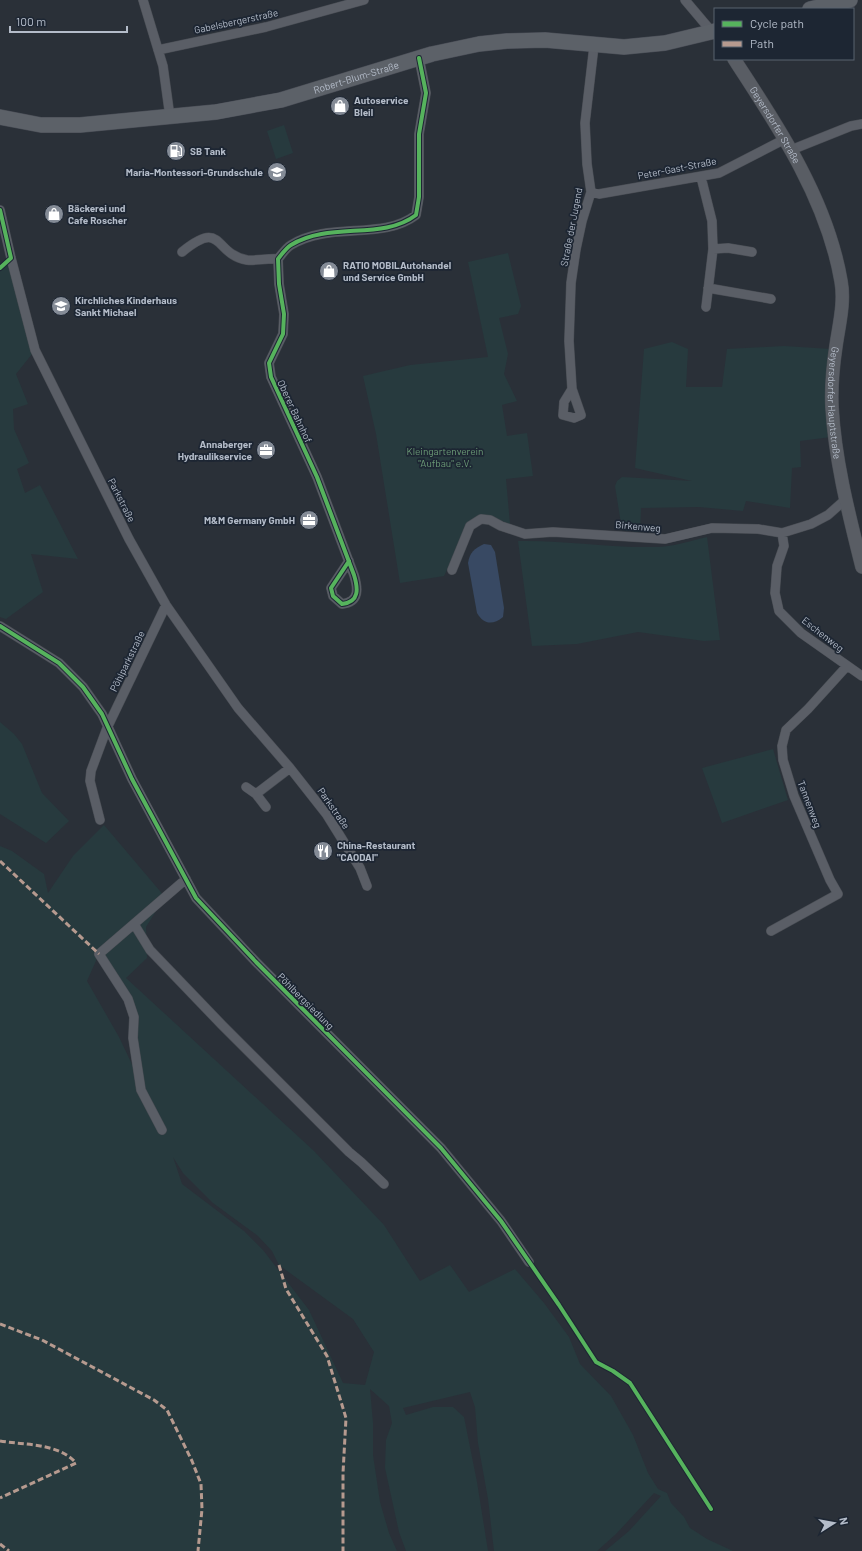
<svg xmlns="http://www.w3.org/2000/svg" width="862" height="1551" font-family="Barlow,sans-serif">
<rect width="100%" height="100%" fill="#2a3038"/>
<path fill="#273a3e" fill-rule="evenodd" d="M284,125L293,153L276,159L267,131Z
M508,253L521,306L518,314L499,318L508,354L504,374L517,401L502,405L507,436L527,433L533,476L506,479L510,524L489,517L468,525L444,576L400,583L376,434L363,376L410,365L488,357L468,262Z
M8,262L32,354L16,374L28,404L13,409L14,429L29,463L17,469L25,493L40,485L78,559L31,554L43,592L6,619L0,617V270Z
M672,342L688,349L686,387H722L727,349L784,346L831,349V437L800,441L801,467L792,468L790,508L746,501L743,511L699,507L641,508L640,532L622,530L615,486L617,481L622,477L692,481L635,468L644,349Z
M707,537L720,640L704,641L638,632L577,644L532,646L518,541C564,540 609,548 656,547C672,547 690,541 707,537Z
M0,722L14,734L22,744L42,793L69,821L46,843L0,814Z
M773,749L788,800L722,823L702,768Z
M104,825L165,897L146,927L147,958L126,978L314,1151L384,1225L420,1281L450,1265L469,1292L515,1269L544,1303L569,1337L580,1364L611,1396L633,1435L648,1473L658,1489L667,1493L671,1503L684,1517L690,1528L707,1539L733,1551H605L629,1531L661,1496L654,1493L616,1534L597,1551H494L488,1499L478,1443L475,1407L470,1392L403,1408L406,1415L433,1407H453L464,1417L477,1482L488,1551H406L399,1532L385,1468L386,1440L392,1423L389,1406L370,1389L373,1423V1455L380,1502L389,1533L397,1551H0V846L12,851L44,874L48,893L73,856ZM99,954L134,1017L138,1077L119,1037L87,981ZM173,1157L183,1173L213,1203L258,1236L272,1251L279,1265L353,1319L374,1352L365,1385L343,1383L309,1310L263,1250L244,1231L182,1184Z"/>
<path fill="#384963" d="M484,544L491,545L495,552L504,608L503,617C493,625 484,625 477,613L468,563C470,552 474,549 484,544Z"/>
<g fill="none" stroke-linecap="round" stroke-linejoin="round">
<defs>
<path id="minor" d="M143,0L163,66L170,117
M685,0L712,32
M158,50L266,27L364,0
M791,150L851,126L862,124
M701,177L712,221L713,249L706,307
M591,192L599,194L719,173L785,139
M0,210L11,258L35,350L129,539L166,605L238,708L290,768L327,815L360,868L367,886
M713,249L728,248L752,252
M182,252C224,218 213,254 247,260C256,261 268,258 278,259
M708,288L771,299
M572,389L564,402L563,415L574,418L581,415L572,389L569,341L571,283L576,249L582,221L591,192L587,164L585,123L594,46
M782,533L784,546L777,566L775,593L779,611L801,633L862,676
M349,561L331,588L333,596L342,604C360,602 358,588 354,575L317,477L271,377L269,363L283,334L284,314L279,284L278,259C282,254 286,248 291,245C330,221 382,241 416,215L419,197V134L426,93L419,58
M452,570L470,526L481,519L490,520L501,526L525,534L553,532L665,539L712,528L758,529L782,533L811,524L828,515L846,499
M0,626L59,663L83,687L102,714L132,779L196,898L256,962L441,1148L501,1221L529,1262
M246,787L256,794L266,807
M256,794L290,768
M100,820L90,781L91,771L107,728L166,605
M134,924L150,950L222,1025L349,1152L361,1162L384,1184
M771,931L838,894L830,880L794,796L783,760L782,746L786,730L808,709L847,666
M162,1130L141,1090L133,1038L134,1017L128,999L99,954L186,879"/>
<g id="secondary">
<path id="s1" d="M734,59C778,126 827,199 841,281C845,302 839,325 836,346C833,366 831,387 832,407C835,461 849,515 862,567"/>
</g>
<g id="primary">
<path d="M810,9L850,0"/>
<path id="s2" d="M0,117L41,125H80L216,112L281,100L432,54L479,44L507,41L545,40L624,47L665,43L715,31"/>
</g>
</defs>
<use href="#minor" stroke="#484c53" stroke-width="10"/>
<use href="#secondary" stroke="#484c53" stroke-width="14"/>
<use href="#primary" stroke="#484c55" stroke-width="16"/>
<use href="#minor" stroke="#5a5e66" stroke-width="9"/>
<use href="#secondary" stroke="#595d64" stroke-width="13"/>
<use href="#primary" stroke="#5c6168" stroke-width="15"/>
<path stroke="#b69a8f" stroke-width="3" stroke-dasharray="6 3" stroke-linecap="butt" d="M0,861L99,954
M279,1265L286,1289L327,1356L346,1418L343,1473V1551
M0,1324L42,1340L154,1400L167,1410L192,1461L201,1484L202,1509L198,1551
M0,1441C24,1445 59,1443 76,1463L0,1498
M0,1544L9,1551"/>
<defs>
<path id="cycleway" d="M0,210L11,258L0,268
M349,561L331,588L333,596L342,604C360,602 358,588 354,575L317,477L271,377L269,363L283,334L284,314L279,284L278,259C282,254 286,248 291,245C330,221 382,241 416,215L419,197V134L426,93L419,58
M0,626L59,663L83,687L102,714L132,779L196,898L256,962L441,1148L501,1221L559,1305L596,1362L613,1371L630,1383L711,1509"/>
</defs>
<use href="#cycleway" stroke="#1d2633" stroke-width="6"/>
<use href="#cycleway" stroke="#56b35d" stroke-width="4"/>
</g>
<defs>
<symbol id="shop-disc" viewBox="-11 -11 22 22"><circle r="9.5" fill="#848b96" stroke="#1d2633"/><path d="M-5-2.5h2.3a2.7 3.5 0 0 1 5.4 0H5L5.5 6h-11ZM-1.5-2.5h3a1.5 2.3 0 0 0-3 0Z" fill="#fff"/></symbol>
<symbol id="fuel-disc" viewBox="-11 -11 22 22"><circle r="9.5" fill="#848b96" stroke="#1d2633"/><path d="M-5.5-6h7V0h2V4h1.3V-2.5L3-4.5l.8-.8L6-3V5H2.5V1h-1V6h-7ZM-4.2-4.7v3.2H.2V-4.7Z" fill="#fff"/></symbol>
<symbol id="school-disc" viewBox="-11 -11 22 22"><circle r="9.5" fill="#848b96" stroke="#1d2633"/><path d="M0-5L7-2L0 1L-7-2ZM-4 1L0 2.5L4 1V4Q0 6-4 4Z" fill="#fff"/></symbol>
<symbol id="office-disc" viewBox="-11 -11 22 22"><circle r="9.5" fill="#848b96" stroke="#1d2633"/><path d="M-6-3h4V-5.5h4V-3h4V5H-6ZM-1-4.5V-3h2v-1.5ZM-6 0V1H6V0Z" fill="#fff"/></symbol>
<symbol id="restaurant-disc" viewBox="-11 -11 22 22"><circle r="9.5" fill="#848b96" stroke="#1d2633"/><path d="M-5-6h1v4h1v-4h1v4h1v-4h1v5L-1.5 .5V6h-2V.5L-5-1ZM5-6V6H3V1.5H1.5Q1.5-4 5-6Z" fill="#fff"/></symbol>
</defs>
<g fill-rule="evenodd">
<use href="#shop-disc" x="329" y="95" width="22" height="22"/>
<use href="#fuel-disc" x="165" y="140" width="22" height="22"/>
<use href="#school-disc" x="266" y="161" width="22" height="22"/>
<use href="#shop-disc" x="43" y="203" width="22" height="22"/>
<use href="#shop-disc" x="318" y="260" width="22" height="22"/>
<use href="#school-disc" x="50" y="295" width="22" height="22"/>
<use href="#office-disc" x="255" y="439" width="22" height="22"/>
<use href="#office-disc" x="298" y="509" width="22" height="22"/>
<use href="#restaurant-disc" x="312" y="840" width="22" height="22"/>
</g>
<g text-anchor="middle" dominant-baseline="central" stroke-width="3.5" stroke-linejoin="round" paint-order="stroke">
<g font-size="10" fill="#b4bcc9" stroke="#1d2633">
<text transform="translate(236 21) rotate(-12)">Gabelsbergerstraße</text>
<text stroke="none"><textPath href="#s2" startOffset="362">Robert-Blum-Straße</textPath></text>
<text stroke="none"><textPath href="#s1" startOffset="78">Geyersdorfer Straße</textPath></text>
<text transform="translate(677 168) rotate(-11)">Peter-Gast-Straße</text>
<text transform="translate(571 227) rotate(-79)">Straße der Jugend</text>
<text stroke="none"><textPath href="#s1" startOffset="371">Geyersdorfer Hauptstraße</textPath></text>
<text transform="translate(295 411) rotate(65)">Oberer Bahnhof</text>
<text transform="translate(122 500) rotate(63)">Parkstraße</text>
<text transform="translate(638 526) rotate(5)">Birkenweg</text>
<text transform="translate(823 634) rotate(38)">Eschenweg</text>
<text transform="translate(127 661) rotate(-64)">Pöhlparkstraße</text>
<text transform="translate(810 804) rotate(69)">Tannenweg</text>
<text transform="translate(334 808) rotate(55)">Parkstraße</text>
<text transform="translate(306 1001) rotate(45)">Pöhlbergsiedlung</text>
</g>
<g font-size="10" font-weight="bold" fill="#b4bcc9" stroke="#1d2633" text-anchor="start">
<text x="354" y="100">Autoservice<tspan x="354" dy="12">Bleil</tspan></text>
<text x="190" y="151">SB Tank</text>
<text x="263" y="172" text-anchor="end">Maria-Montessori-Grundschule</text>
<text x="68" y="208">Bäckerei und<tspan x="68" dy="12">Cafe Roscher</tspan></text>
<text x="343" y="265">RATIO MOBILAutohandel<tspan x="343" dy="12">und Service GmbH</tspan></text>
<text x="75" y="300">Kirchliches Kinderhaus<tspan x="75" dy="12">Sankt Michael</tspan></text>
<text x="252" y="444" text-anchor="end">Annaberger<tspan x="252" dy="12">Hydraulikservice</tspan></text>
<text x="295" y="520" text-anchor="end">M&amp;M Germany GmbH</text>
<text x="337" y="845">China-Restaurant<tspan x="337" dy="12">"CAODAI"</tspan></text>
</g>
<g font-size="10" fill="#6b9a76" stroke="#1d2633">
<text x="445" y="451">Kleingartenverein<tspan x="445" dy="12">"Aufbau" e.V.</tspan></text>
</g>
</g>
<rect x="714" y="8" width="140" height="52" fill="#1d2633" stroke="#59626f"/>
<rect x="722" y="21" width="20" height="6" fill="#56b35d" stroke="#59626f"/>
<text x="750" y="28" font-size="12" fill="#b4bcc9">Cycle path</text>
<rect x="722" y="41" width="20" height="6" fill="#b69a8f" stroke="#59626f"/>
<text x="750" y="48" font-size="12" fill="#b4bcc9">Path</text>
<g transform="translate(834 1523) rotate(79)" stroke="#1d2633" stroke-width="3" paint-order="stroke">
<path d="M0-3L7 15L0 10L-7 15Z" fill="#b4bcc9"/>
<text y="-6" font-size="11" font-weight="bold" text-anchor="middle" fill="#b4bcc9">N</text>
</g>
<path d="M10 26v6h117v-6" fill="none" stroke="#b4bcc9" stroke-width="2"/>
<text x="16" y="26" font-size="12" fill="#b4bcc9" stroke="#1d2633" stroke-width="3" paint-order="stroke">100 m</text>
</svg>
